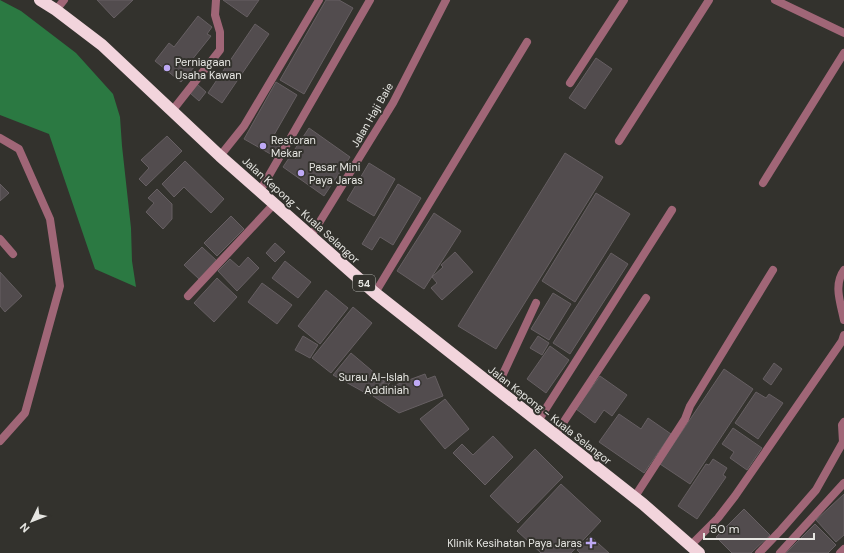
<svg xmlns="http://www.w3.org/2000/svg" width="844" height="553" font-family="'DM Sans',sans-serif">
<rect width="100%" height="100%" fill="#33322d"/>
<path fill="#2b7942" d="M0,0L21,11L76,53L113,94L120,117L122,146L131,228L132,261L136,287L95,269L49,134L0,115Z"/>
<path fill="#524c4e" stroke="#665f62" d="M97,0H133L114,18Z
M223,0H259L247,17Z
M326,0H339L353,8L304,94L280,80Z
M198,16L212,27L207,34L211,36L191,61L196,65L181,82L155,61L169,43L174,47Z
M255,24L269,34L222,103L208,93Z
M596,58L612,69L585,109L569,98Z
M276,82L297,95L274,135L283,140L274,156L244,139Z
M197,84L206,92L199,101L190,93Z
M309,128L350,157L324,196L283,167Z
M167,136L182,151L146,186L139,179L149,168L141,160Z
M565,153L603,177L496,349L458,326Z
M185,161L224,199L211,213L184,187L174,197L162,184Z
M369,163L395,179L374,216L347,200Z
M0,184L9,193L0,201Z
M398,184L421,198L393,245L380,237L372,250L362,244Z
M157,189L172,204V219L163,229L146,212L154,203L148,198Z
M596,193L630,214L575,302L542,281Z
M434,213L461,231L424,289L397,271Z
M231,216L244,229L217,256L204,243Z
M275,243L285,252L275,262L266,253Z
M202,247L217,261L199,279L184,265Z
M455,252L473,272L442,300L431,288L437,283L432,277L443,267L441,265Z
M611,253L628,264L570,354L553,343Z
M248,257L259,268L237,291L218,271L230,259L239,267Z
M285,261L311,282L298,298L272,278Z
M0,272L22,296L5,312L0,306Z
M217,278L237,297L214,322L194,303Z
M262,283L292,305L277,324L248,302Z
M326,290L348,308L320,344L298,326Z
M553,293L571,304L549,340L531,329Z
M353,307L372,323L331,373L312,358Z
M303,336L318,345L310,358L295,350Z
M538,336L549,343L542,355L530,348Z
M550,346L569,360L546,393L527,379Z
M351,353L384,381L371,396L333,375Z
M774,363L782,369L771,385L763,379Z
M724,369L753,389L690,484L660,464Z
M391,373L396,376L388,385L390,387L425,374L427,379L435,376L443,396L399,413L373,396Z
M600,376L627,395L612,416L604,410L595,423L576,409Z
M756,392L766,398L769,394L783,403L758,439L735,423Z
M445,399L469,429L445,449L420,419Z
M619,414L641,429L648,418L671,434L644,473L599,442Z
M733,428L762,448L747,470L730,458L734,452L722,444Z
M493,436L513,457L485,485L453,453L462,444L473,455Z
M535,449L563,477L518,523L490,496Z
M713,459L727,468L723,475L726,477L697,519L678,506L706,464L709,465Z
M561,484L601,521L571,553H541L517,531Z
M844,494V535L836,542L816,520Z
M744,509L770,535L751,553H732L716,537Z
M815,524L836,545L828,553H786Z
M590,536L609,553H580L577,550Z"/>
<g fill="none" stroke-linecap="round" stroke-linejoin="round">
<path stroke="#a06677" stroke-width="8" d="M570,83L624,0
M172,111L220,50V32L215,15L216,0
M0,138L19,149L50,219L60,286L25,413L0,441
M220,156L244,126L319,0
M260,191L370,0
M0,239L13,254
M188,296L274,204
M496,389L536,303
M538,421L672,210
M555,435L646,298
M840,553L844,549"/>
<path stroke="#a06677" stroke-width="8" d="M775,0L844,33
M56,10L64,0
M619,141L709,0
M763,183L844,53
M311,236L393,103L446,0
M844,270C833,285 841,304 844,320
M375,293L527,42
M634,498L685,419L690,406L773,270
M691,545L718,518L735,496L842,341L844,335
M759,553L781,530L816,490L843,442L842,425L844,422
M780,553L844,483"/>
<path stroke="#f2d4dc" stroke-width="12" d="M40,0L56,10L102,45L220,156L375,293L643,504L699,553"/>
</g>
<g fill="#bea9f5" stroke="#33322d" stroke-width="1.5">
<circle cx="167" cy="68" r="4"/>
<circle cx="263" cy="146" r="4"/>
<circle cx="301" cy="173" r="4"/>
<circle cx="417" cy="383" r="4"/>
<path d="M589 537h4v4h4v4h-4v4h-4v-4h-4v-4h4z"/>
</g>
<g text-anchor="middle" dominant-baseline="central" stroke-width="4" stroke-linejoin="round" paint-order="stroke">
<rect fill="#33322d" stroke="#b0b0ac" stroke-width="1" x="353" y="275" width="22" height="16" rx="3"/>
<g font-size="10" font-weight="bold" fill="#e6e6e2">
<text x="364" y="283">54</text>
</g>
<g font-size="11" fill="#e6e6e2" stroke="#33322d" text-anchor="start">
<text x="175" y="62">Perniagaan<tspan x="175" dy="13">Usaha Kawan</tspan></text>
<text x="271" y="140">Restoran<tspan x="271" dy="13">Mekar</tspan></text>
<text x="309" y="167">Pasar Mini<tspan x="309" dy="13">Paya Jaras</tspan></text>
<text x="409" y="377" text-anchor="end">Surau Al-Islah<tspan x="409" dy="13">Addiniah</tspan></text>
<text x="582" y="543" text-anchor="end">Klinik Kesihatan Paya Jaras</text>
</g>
<g font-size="11" fill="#e6e6e2" stroke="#33322d">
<text transform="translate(372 115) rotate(-60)">Jalan Haji Baie</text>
<text transform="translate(301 210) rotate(42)">Jalan Kepong - Kuala Selangor</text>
<text transform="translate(550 415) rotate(38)">Jalan Kepong - Kuala Selangor</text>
</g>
</g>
<g transform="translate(32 521) rotate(227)" stroke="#33322d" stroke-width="3" paint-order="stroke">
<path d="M0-3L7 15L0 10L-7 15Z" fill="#e6e6e2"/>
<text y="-6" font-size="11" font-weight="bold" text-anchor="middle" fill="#e6e6e2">N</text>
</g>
<path d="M704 533v6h110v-6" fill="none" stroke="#e6e6e2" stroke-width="2"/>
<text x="710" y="533" font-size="12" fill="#e6e6e2" stroke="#33322d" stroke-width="3" paint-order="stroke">50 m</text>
</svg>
